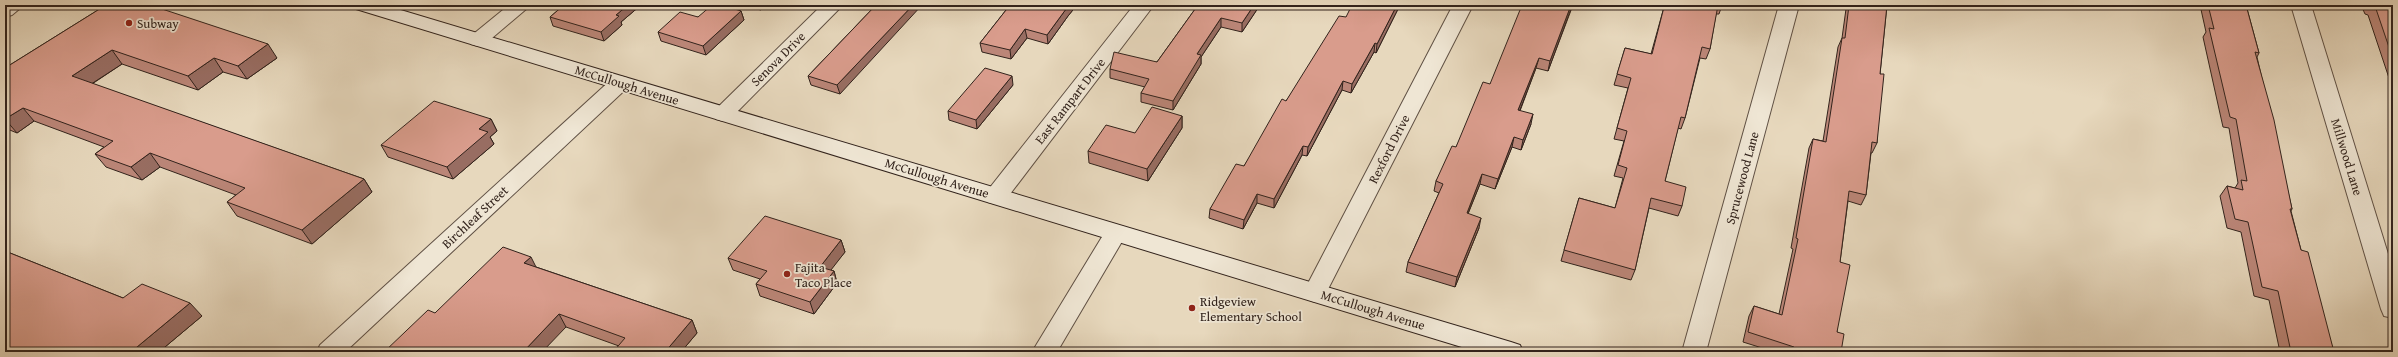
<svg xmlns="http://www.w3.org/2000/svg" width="2398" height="357" font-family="'Gentium Book Plus',serif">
<rect width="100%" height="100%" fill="#e7d8bd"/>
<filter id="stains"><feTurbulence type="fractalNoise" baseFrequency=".005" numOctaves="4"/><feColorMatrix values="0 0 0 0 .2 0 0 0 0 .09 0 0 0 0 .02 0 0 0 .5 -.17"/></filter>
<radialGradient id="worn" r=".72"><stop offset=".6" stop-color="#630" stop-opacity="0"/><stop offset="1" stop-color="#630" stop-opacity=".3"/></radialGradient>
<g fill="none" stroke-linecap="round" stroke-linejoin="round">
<defs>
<path id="minor" d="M509,5H531L485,44L478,46L471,44L468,40L471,36Z
M822,5H843L730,119L723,121L716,119L713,114L716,109Z
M1134,5H1154L1004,202L996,204L988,202L985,196L988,190Z
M1453,5H1473L1323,299L1315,302L1307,299L1303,293Z
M1779,5H1799L1706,352H1682Z
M2291,5H2311L2393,270V318L2384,316L2381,309Z
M620,76L627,78L630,83L627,88L345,352H317L320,345L613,78Z"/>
<path id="tertiary" d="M5,5H24L12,15L5,17Z
M1116,225L1124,227L1127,233L1057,352H1032L1108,227Z"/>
<path id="secondary" d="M353,5H384L1511,342L1520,345L1523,352H1478L356,9Z"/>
</defs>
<use href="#minor" stroke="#5f5044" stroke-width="2"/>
<use href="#tertiary" stroke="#5f5044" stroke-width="2"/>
<use href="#secondary" stroke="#32231c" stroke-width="2"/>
<use href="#minor" fill="#efe6d4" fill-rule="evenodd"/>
<use href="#tertiary" fill="#efe6d4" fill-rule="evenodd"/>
<use href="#secondary" fill="#efe6d4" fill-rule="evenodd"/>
</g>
<path fill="#bb8678" stroke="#32231c" d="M106,5L277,58L247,79L223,72L198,90L122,64L92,84L364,179L372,192L312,244L237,216L227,202L236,195L160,167L142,180L106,167L95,154L104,147L34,121L17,133L5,128V68Z
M564,5H641L621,22L622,25L604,41L553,26L550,17Z
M740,5H766L761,10Z
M876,5L840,94L811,85L808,76Z
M1010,5H1077L1068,16L1048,44L1027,38L1011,59L982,52L980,43Z
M1198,5H1260L1242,32L1221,27L1201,57V64L1173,110L1141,102V93L1145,87L1110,78V69L1157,62Z
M1400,5L1376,53L1374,52L1351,93L1342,90L1307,156L1302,155L1274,208L1257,203L1243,229L1209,218L1210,209L1244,166L1286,101L1346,17Z
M1573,5L1548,71L1536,68L1520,111L1531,124L1521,150L1512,147L1495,189L1480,184L1468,214L1479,228L1455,287L1406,272L1408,262L1439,193L1434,191L1436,181L1456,147L1490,84Z
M1673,5H1722L1719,14H1716L1710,49L1706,59L1700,58L1685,118L1681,129L1678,128L1665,181L1682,206L1678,216L1649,208L1635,270L1631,280L1561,261L1579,198L1615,208L1623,178L1614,176L1624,141L1614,139L1628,88L1614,85L1625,48L1651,54L1664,7L1671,9Z
M1847,5H1887L1880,74L1877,143L1872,153H1871L1866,195L1861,205L1848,201L1840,262L1837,332L1841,352H1775L1743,342L1749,316L1754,306L1779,314L1793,249L1791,248L1809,148L1813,139L1823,141L1838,47L1842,38L1846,9Z
M2200,5H2246L2259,53L2257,57L2292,209L2291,211L2301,250L2334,352H2280L2269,300L2254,296L2241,232L2227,228L2220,196L2227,186L2235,188L2238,183L2229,128L2223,127L2203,37L2206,32Z
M2361,5H2393V90L2368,15L2365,14Z
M741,11L744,20L706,55L661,41L658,32L698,17Z
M1013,85L977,129L949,120L948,111Z
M1182,116V128L1148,181L1089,163L1088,151Z
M491,119L497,131L490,137L494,144L453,179L388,157L381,145Z
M841,240L845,252L830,270L834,271L837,283L814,314L760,296L756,284L760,279L733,270L728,258Z
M5,251L123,298L202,316L159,352H5Z
M536,267L692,320L697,333L681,352H613L619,346L566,327L435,313Z"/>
<path fill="#986d62" stroke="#32231c" d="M628,5H641L621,22L622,25L604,41L601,32L616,15Z
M759,5H766L761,10Z
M913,5H922L840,94L837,85Z
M1069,5H1077L1068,16L1048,44L1047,35Z
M1254,5H1260L1242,32V23Z
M1397,5H1400L1376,53L1377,44Z
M1571,5H1573L1572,6L1548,71L1550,61Z
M741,11L744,20L706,55L703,46Z
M1221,18V27L1201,57V64L1173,110V101L1197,54Z
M1025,29L1027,38L1011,59L1010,50Z
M1375,43L1374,52L1351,93L1352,84Z
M268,44L277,58L247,79L238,66Z
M112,50L122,64L82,90L72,76Z
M214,58L223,72L198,90L188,76Z
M1539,58L1536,68L1516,120L1518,110Z
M1012,76L1013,85L977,129L976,120Z
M1343,81L1342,90L1307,156L1308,147Z
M23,108L34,121L17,133L5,119Z
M1533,114L1531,124L1521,150L1523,140Z
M1182,116V128L1148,181L1147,169Z
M491,119L497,131L490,137L494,144L453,179L447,167L479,129Z
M1514,137L1512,147L1495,189L1498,179Z
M1303,146L1302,155L1274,208V199Z
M150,153L160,167L142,180L131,167Z
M1482,174L1480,184L1464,223L1467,213Z
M364,179L372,192L312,244L302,230Z
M1257,194V203L1243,229L1244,220Z
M1481,218L1479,228L1455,287L1457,277Z
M841,240L845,252L824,279L820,267Z
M531,257L537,269L524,263Z
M834,271L837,283L814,314L810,302Z
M190,303L202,316L159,352H131Z
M559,314L566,327L542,352H523Z
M692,320L697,333L681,352H665Z"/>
<path fill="#d99c8c" stroke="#32231c" d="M106,5H150L268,44L238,66L214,58L188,76L112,50L72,76L364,179L302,230L227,202L245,188L150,153L131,167L95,154L113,141L23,108L5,119V68Z
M564,5H628L616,15L619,16L601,32L550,17Z
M712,5H722L741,11L703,46L658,32L680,12L698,17Z
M876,5H913L837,85L808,76Z
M1010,5H1069L1047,35L1025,29L1010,50L980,43Z
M1198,5H1254L1242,23L1221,18L1197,54L1201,55L1173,101L1141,93L1149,79L1110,69L1114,52L1157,62Z
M1352,5H1397L1377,44L1375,43L1352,84L1343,81L1308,147L1303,146L1274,199L1257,194L1244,220L1210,209L1236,164L1244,166L1282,99L1286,101L1339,16L1346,17Z
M1522,5H1571L1550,61L1539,58L1518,110L1533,114L1523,140L1514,137L1498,179L1482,174L1467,213L1481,218L1457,277L1408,262L1443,184L1436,181L1452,146L1456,147L1483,82L1490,84Z
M1673,5H1718L1710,49L1702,47L1685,118L1681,117L1665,181L1686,187L1682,206L1651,198L1635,270L1564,250L1579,198L1615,208L1627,168L1618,165L1627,131L1617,128L1631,78L1617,74L1625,48L1652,54L1664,7L1672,9Z
M1849,5H1887L1880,74H1884L1877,143L1872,142L1866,195L1849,191L1840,262L1850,265L1837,332L1844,334L1841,352H1793L1794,347L1748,332L1754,306L1782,315L1798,239L1796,238L1813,139L1826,142L1842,38H1845Z
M2208,5H2246L2259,53L2255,52L2274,120L2292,209H2290L2301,250L2308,252L2334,352H2291L2278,291L2262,287L2248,222L2235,219L2227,186L2243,190L2241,180L2247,181L2236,119L2230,117L2209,28L2214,29Z
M2372,5H2393V59L2375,6Z
M985,68L1012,76L976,120L948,111Z
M434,101L491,119L479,129L488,132L447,167L381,145Z
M1152,107L1182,116L1147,169L1088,151L1106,125L1135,133Z
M765,216L841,240L820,267L834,271L810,302L756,284L767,271L728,258Z
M503,247L531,257L524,263L692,320L665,352H613L625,338L559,314L523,352H384L428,310L435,313Z
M5,251L123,298L142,284L190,303L131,352H15L5,348Z"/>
<g fill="#8f2418" stroke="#efe6d4" stroke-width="1.5">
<circle cx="129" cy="23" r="4"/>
<circle cx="787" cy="274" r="4"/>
<circle cx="1192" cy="308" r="4"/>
</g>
<g text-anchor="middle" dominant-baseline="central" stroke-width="3.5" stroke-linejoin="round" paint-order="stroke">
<g font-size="13" fill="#32231c" stroke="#efe6d4" text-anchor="start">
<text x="137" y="23">Subway</text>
<text x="795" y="267">Fajita<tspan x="795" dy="15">Taco Place</tspan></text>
<text x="1200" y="301">Ridgeview<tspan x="1200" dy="15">Elementary School</tspan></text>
</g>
<g font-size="13" fill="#32231c" stroke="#efe6d4">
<text transform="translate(778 59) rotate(-45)">Senova Drive</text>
<text transform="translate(627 85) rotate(17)">McCullough Avenue</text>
<text transform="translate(1070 101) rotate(-52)">East Rampart Drive</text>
<text transform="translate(1389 149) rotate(-63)">Rexford Drive</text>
<text transform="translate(2347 157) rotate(73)">Millwood Lane</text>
<text transform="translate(937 178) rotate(17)">McCullough Avenue</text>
<text transform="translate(1742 178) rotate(-75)">Sprucewood Lane</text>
<text transform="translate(475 217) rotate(-43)">Birchleaf Street</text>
<text transform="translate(1373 310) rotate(17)">McCullough Avenue</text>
</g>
</g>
<rect width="2398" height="357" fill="none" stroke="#e7d8bd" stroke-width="20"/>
<rect x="6" y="6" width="2386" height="345" fill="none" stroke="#32231c" stroke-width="2"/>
<rect x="10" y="10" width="2378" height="337" fill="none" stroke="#32231c"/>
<rect width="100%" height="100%" filter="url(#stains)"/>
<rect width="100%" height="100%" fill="url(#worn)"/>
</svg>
